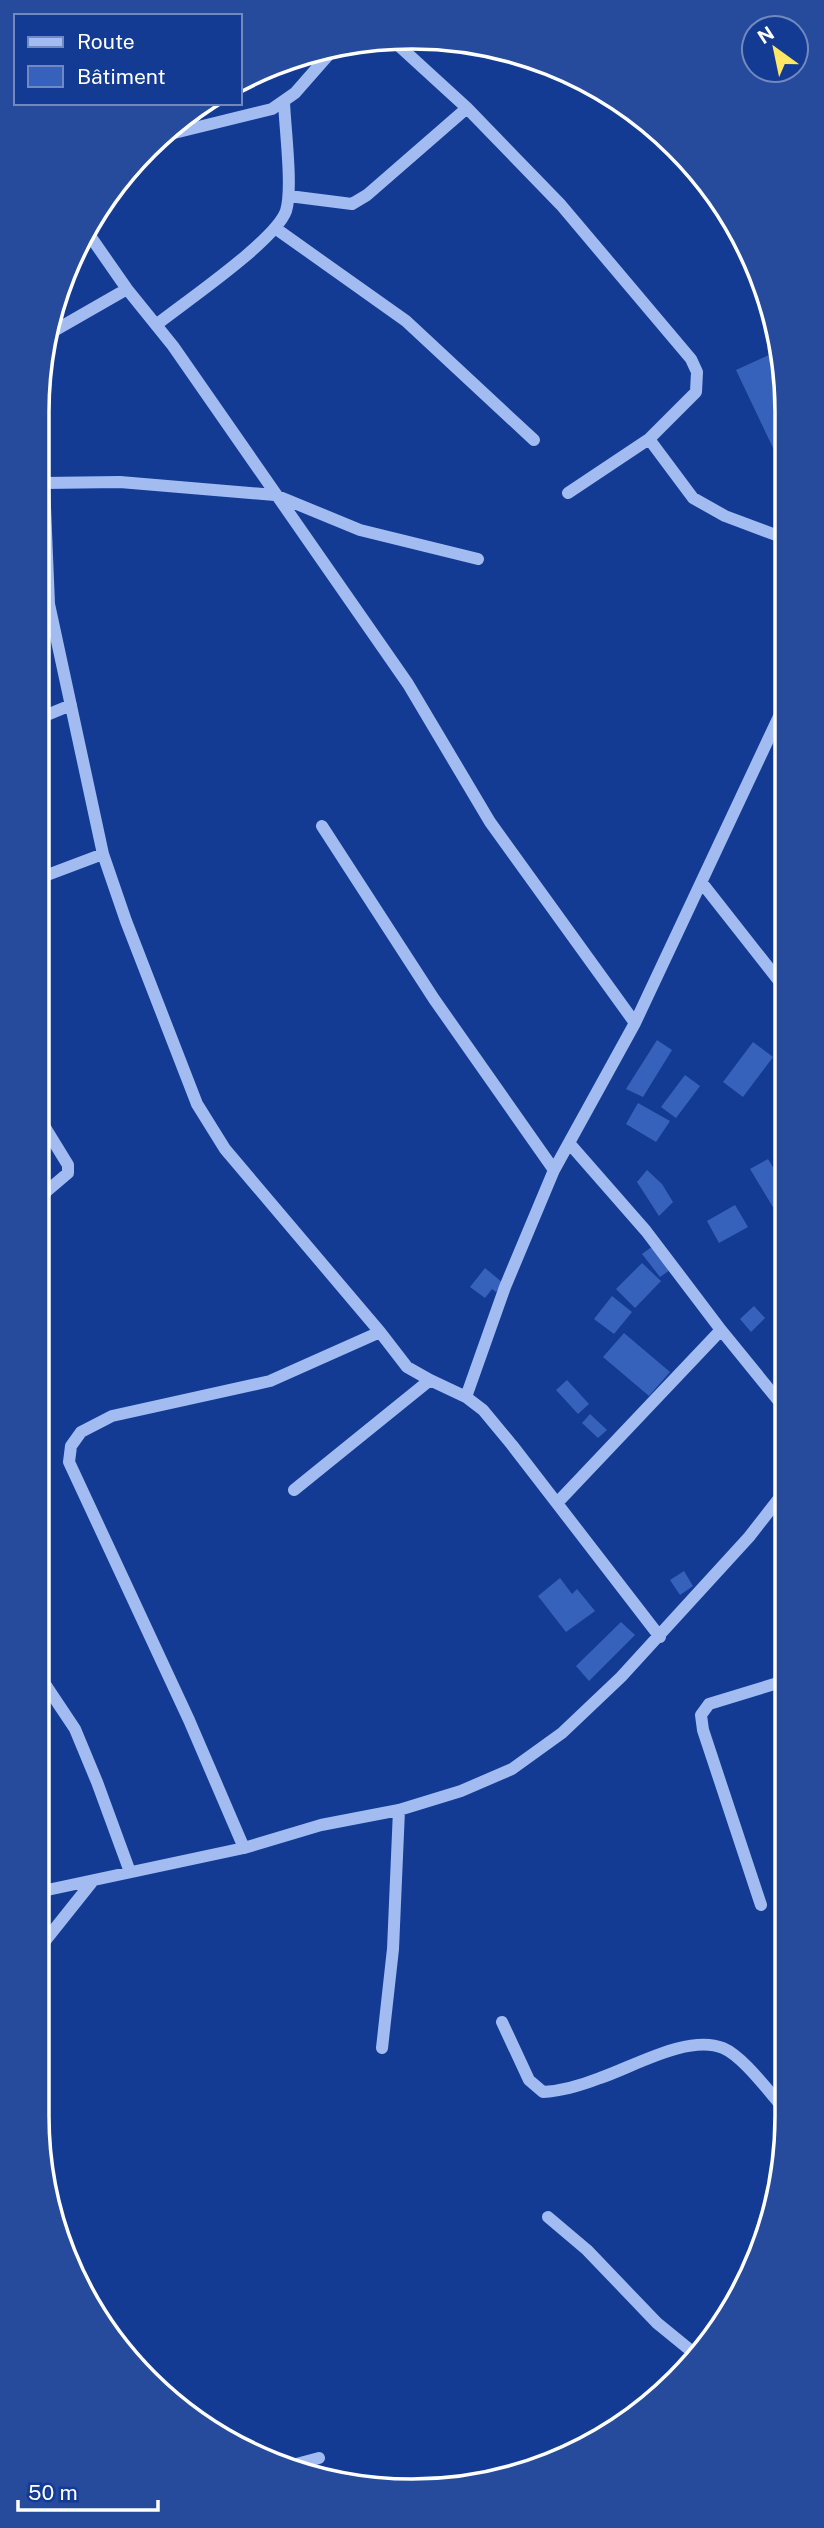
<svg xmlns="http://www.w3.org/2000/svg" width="824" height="2528" font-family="'Public Sans',sans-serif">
<rect width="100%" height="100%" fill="#133b94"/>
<path fill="#3762bb" d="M780,350L784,363V471L736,370Z
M657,1040L672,1050L643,1097L626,1089Z
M753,1042L773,1057L743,1097L723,1082Z
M685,1075L700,1086L676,1118L661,1107Z
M638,1103L670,1121L656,1142L626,1124Z
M768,1159L782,1182V1222L750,1169Z
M647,1170L662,1184L673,1202L659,1216L637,1182Z
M735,1205L748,1227L719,1243L707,1221Z
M653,1246L670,1270L660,1277L642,1254Z
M642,1263L661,1281L635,1308L616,1289Z
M485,1268L503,1283L496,1292L492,1289L485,1298L470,1287Z
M612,1296L632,1312L614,1334L594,1319Z
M754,1306L765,1318L751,1332L740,1319Z
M624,1333L670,1372L649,1396L603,1357Z
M567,1380L589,1404L578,1414L556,1390Z
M590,1414L607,1430L598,1438L582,1423Z
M684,1571L693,1586L680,1595L670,1580Z
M560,1578L572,1594L577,1589L595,1611L566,1632L538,1596Z
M621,1622L635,1635L589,1681L576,1666Z"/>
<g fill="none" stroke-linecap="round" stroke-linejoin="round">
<path stroke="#a2bcf2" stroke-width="12" d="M397,44L467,108L561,205L691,359L697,372L696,392L649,439L568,493
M170,134L272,109L295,93L338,44
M289,196L352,204L367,195L467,108
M275,228L406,321L534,440
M88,233L127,289L173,346L408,684L490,822L635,1023
M156,325C185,302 275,241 286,211C293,189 285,128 284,102
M45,336L127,289
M649,439L693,498L725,516L784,538
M43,483L120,482L275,495L360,530L478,559
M44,483L49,604L103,854L126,921L197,1104L225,1149L380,1332L407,1367L430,1380L466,1397L483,1410L512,1445L660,1637
M42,717L71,705
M322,826L434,999L554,1170
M42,877L103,854
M702,883L783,986
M569,1143L646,1231L721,1330L782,1405
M41,1196L68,1173V1165L41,1121
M466,1397L505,1287L554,1170L635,1023L783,708
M294,1490L430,1380
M557,1503L721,1330
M39,1675L75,1729L97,1782L130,1872
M244,1848L189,1720L69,1462L71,1446L81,1432L112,1416L270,1381L380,1332
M38,1892L244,1848L321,1825L399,1810L461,1791L512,1769L562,1733L621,1677L749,1537L781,1496
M761,1905L703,1730L701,1715L709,1704L781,1682
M37,1951L92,1882
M502,2022L529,2080L543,2092C563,2091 582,2085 600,2078C633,2067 688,2034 723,2048C742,2056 766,2088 780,2104
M382,2048L393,1949L399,1810
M548,2217L587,2250L657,2323L695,2354
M289,2466L319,2458"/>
</g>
<path d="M0 0H824V2528H0ZM412 49H412A363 363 0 0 1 775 412V2116A363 363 0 0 1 412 2479H412A363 363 0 0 1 49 2116V412A363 363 0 0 1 412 49Z" fill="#264b9d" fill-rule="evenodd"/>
<path fill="none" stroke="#fff" stroke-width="3.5" d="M412 49H412A363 363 0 0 1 775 412V2116A363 363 0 0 1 412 2479H412A363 363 0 0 1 49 2116V412A363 363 0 0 1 412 49Z"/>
<rect x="14" y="14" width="228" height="91" fill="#133b94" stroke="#7189bf" stroke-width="2"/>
<rect x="28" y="37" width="35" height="10" fill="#a2bcf2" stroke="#7189bf" stroke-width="2"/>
<text x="77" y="49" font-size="21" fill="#ffffff">Route</text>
<rect x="28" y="66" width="35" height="21" fill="#3762bb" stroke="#7189bf" stroke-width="2"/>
<text x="77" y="84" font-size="21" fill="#ffffff">Bâtiment</text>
<g transform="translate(775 49) rotate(327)"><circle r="33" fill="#133b94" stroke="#7189bf" stroke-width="2"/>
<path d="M0-5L12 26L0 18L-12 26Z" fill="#ffe664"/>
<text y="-10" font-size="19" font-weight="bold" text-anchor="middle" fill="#ffffff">N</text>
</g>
<path d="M18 2500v10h140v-10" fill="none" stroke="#ffffff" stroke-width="3.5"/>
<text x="28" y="2500" font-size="21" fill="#ffffff" stroke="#133b94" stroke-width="5" paint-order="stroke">50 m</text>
</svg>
